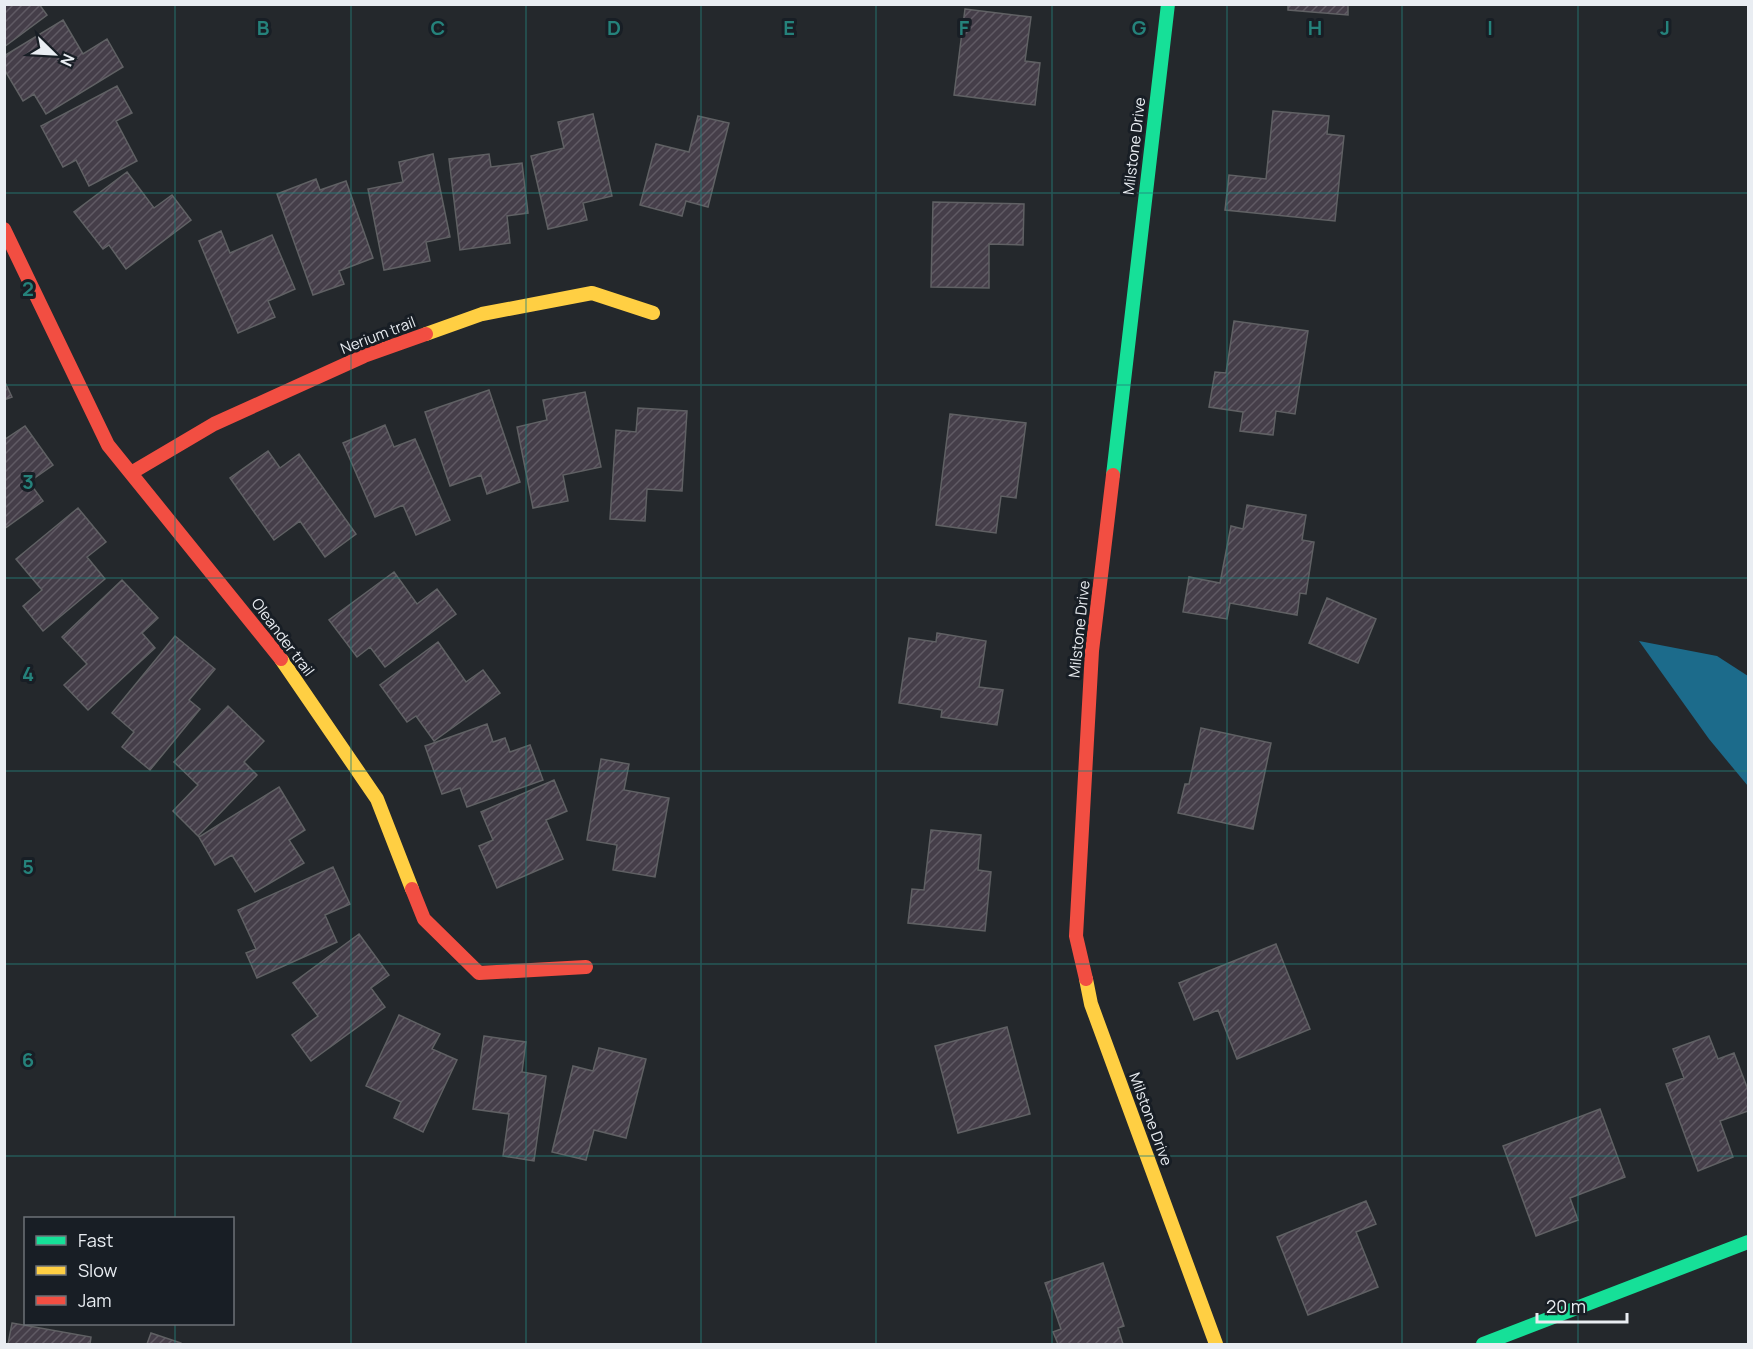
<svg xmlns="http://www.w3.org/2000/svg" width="1753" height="1349" font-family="Manrope,sans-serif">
<defs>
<pattern id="building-hatch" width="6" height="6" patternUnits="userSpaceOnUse" patternTransform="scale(1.5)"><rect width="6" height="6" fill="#453e49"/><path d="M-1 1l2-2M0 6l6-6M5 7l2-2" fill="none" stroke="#605a64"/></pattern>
</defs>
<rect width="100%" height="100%" fill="#24282c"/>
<path fill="#1c6b8b" d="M1639,641L1717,656L1748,676V786L1709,739Z"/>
<path fill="url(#building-hatch)" stroke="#606164" stroke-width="1.5" d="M4,4H39L47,15L4,47Z
M1288,4H1348V15L1288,10Z
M965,9L1031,17L1025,61L1040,63L1035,105L954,95Z
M63,20L83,54L107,39L123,67L46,114L34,94L23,101L4,69V56Z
M117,86L132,113L116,121L137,161L89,186L76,160L63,167L41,126Z
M1273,111L1329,116L1327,134L1344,136L1335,221L1225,210L1229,175L1266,179Z
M593,114L612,196L583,203L587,220L548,229L531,156L564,148L558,122Z
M698,116L729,123L708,207L686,201L682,216L640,205L656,144L689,152Z
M433,154L450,237L426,242L430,261L384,270L368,189L403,182L399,162Z
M489,154L491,167L522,163L528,213L507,216L510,243L460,250L449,159Z
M127,172L154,208L172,195L191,220L126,269L109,245L103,249L74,212Z
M316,179L320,190L346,181L373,258L339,271L344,284L313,295L277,194Z
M933,202L1024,204L1023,245L989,244V288L931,287Z
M221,231L230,253L272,235L295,289L268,301L275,317L238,333L199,241Z
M1234,321L1308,331L1295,414L1276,411L1273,435L1240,431L1243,412L1209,407L1215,372L1226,373Z
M4,380L12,397L4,400Z
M489,390L520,482L487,494L481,475L450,486L425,412Z
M585,392L601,467L563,475L568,501L533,508L517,427L547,420L543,400Z
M638,408L687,411L682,491L647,489L645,521L610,519L616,430L636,432Z
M950,414L1026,423L1016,498L1001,496L996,533L936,525Z
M385,425L394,447L415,439L450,520L416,535L403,505L375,517L343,443Z
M25,426L53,465L29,482L43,501L4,529V440Z
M268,451L280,468L299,454L356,534L325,557L300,521L274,540L230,478Z
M1247,505L1306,515L1302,540L1314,542L1306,594L1300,593L1297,615L1230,603L1227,619L1183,612L1189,577L1220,583L1231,526L1243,529Z
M78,508L106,542L87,557L105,579L43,631L23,606L42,590L16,559Z
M394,572L417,604L437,589L456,614L385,667L370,647L357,657L329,620Z
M122,580L158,618L142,633L155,648L88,710L64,685L87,664L62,637Z
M1327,598L1376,619L1358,663L1309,643Z
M937,633L986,641L979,687L1003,690L997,725L941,717L942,710L899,703L909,638L936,642Z
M175,636L215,669L189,700L200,709L150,770L122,747L134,732L112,713Z
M438,642L466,682L483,670L500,693L434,741L416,716L407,722L380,685Z
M228,706L264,741L244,762L257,775L198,836L173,811L198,785L174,762Z
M487,724L493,742L505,738L510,752L530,745L543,780L467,807L460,788L442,794L425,746Z
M1201,728L1271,743L1253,829L1178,813L1185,784H1189Z
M601,759L629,764L624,790L669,798L655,877L613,870L617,845L587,840Z
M554,780L567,811L546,820L563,859L497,888L479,846L493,840L481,812Z
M279,787L305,830L289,840L304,863L255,892L232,855L215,865L199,837Z
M931,830L981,835L978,870L991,872L985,931L908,923L912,889L924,890Z
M333,867L350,904L325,915L337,942L257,978L246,953L256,949L238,910Z
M359,934L389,975L371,988L385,1007L311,1061L292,1035L318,1016L293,983Z
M1276,944L1310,1029L1237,1059L1218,1010L1194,1020L1179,983Z
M399,1015L440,1034L432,1049L457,1060L423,1132L394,1118L401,1102L366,1086Z
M1007,1027L1030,1114L958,1133L935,1046Z
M484,1036L526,1042L522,1072L546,1076L534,1161L503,1156L509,1114L473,1109Z
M1709,1036L1718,1059L1734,1053L1748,1090V1111L1720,1121L1733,1157L1698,1171L1666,1084L1684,1078L1673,1049Z
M599,1048L646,1059L626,1138L594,1130L586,1160L552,1152L573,1066L593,1071Z
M1600,1109L1625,1177L1570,1198L1578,1220L1536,1236L1503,1146Z
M1366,1201L1376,1224L1356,1232L1378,1287L1308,1315L1277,1237Z
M1103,1263L1124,1326L1118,1328L1123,1344H1058L1053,1332L1061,1329L1045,1283Z
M12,1323L91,1337L90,1344H8Z
M151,1333L181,1343V1344H147Z"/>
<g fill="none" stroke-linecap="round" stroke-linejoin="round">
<path stroke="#16e098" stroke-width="14" d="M1113,475L1168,4
M1483,1344L1748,1242"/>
<path stroke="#ffcf43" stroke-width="14" d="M426,334L482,314L592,293L653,313
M281,659L377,799L412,889
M1086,979L1091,1004L1216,1344"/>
<path stroke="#f24e42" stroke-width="14" d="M4,229L108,445L281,659
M131,473L214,424L364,356L426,334
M412,889L424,919L479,973L586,967
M1086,979L1076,936L1092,651L1113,475"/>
</g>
<path fill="none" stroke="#25827b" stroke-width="1.5" stroke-opacity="0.55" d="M175,4V1218M351,4V1344M526,4V1344M701,4V1344M876,4V1344M1052,4V1344M1227,4V1344M1402,4V1344M1578,4V1344M4,193H1748M4,385H1748M4,578H1748M4,771H1748M4,964H1748M4,1156H1748M175,1324V1344"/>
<g text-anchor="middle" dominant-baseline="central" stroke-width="6" stroke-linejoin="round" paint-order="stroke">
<g font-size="15" fill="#e9edf2" stroke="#181e25">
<text transform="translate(1134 146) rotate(-83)">Milstone Drive</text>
<text transform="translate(378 335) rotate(-21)">Nerium trail</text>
<text transform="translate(1079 629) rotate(-84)">Milstone Drive</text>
<text transform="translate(283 637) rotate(53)">Oleander trail</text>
<text transform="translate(1151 1119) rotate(70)">Milstone Drive</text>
</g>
</g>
<g font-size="20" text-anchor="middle" font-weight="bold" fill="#25827b" stroke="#181e25" stroke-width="6" stroke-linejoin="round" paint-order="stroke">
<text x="263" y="35">B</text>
<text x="438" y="35">C</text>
<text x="614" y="35">D</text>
<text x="789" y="35">E</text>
<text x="964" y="35">F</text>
<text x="1139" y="35">G</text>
<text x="1315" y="35">H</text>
<text x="1490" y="35">I</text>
<text x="1665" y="35">J</text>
<text x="28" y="296">2</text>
<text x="28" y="489">3</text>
<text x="28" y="681">4</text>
<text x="28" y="874">5</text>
<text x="28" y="1067">6</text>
</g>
<rect width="1753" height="1349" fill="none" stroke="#e9edf2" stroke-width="12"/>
<rect x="24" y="1217" width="210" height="108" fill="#181e25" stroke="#6c7177" stroke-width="1.5"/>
<rect x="36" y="1236" width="30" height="9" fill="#16e098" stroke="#6c7177" stroke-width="1.5"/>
<text x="78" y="1247" font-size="18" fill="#e9edf2">Fast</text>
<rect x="36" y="1266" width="30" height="9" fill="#ffcf43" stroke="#6c7177" stroke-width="1.5"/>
<text x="78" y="1277" font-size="18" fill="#e9edf2">Slow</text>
<rect x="36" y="1296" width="30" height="9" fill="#f24e42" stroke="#6c7177" stroke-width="1.5"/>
<text x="78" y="1307" font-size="18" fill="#e9edf2">Jam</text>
<g transform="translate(54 54) rotate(114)" stroke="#181e25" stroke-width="4.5" paint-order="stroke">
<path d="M0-4.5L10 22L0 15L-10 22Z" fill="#e9edf2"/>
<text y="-9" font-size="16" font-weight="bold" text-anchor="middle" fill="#e9edf2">N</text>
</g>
<path d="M1537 1313v9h90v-9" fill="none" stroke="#e9edf2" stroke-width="3"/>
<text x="1546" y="1313" font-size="18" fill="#e9edf2" stroke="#181e25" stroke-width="4.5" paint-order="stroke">20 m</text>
</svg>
